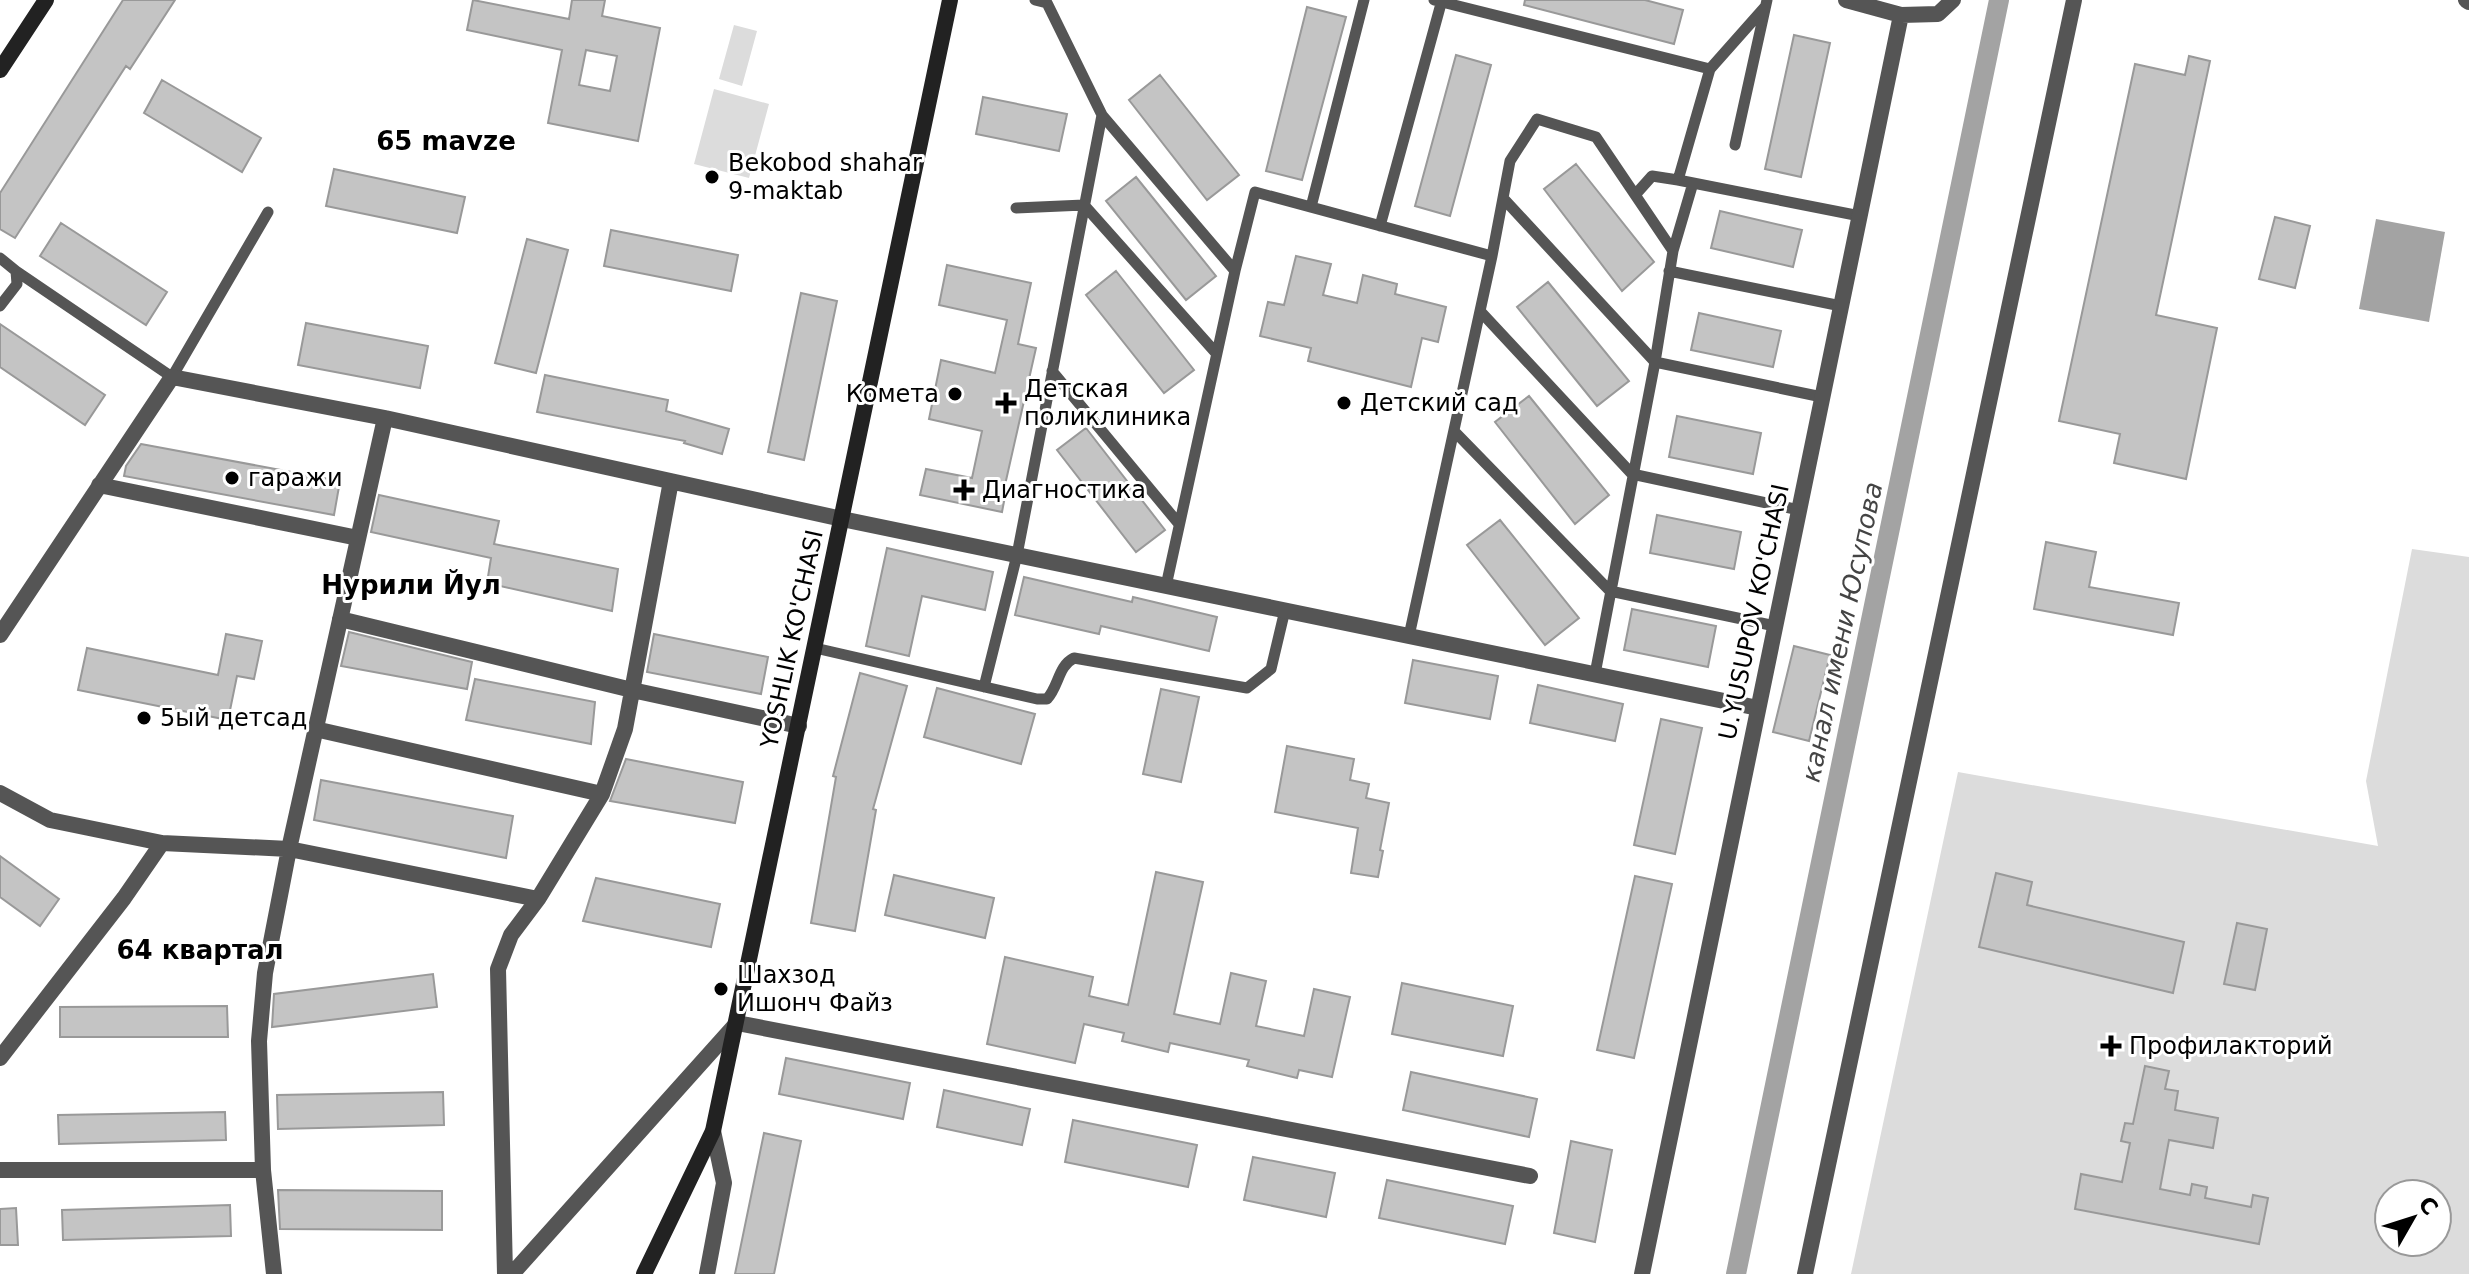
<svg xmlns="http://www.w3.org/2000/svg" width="2469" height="1274" font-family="'DejaVu Sans',sans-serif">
<rect width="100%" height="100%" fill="#fff"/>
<path fill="#dcdcdc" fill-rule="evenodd" d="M734,25L757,31L742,86L719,79Z
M714,89L769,104L749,178L694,164Z
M2412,549L2469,557V1274H1851L1958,772L2378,846L2366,781ZM2389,1194H2437V1242H2389Z"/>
<path fill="#a3a3a3" d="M2376,219L2445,232L2429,322L2359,309Z"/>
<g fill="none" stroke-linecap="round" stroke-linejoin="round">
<path stroke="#a3a3a3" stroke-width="20" d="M1736,1274L1999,0"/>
</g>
<path fill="#c4c4c4" stroke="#999" stroke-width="2" fill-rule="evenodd" d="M123,0H175L130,69L126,66L15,238L0,229V193Z
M473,0L569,19L572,0H605L602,16L660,28L638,141L548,123L562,50L467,30ZM586,50L617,56L610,91L579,85Z
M1525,0H1645L1683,10L1674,44L1524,5Z
M1307,7L1346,17L1302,180L1266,171Z
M1794,35L1830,43L1801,177L1765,169Z
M1456,55L1491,65L1450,216L1415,206Z
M2189,56L2210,61L2156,315L2217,328L2186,479L2114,463L2120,434L2059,421L2135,64L2185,75Z
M1160,75L1239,175L1207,200L1129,100Z
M162,80L261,138L242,172L144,113Z
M983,97L1067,114L1059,151L976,134Z
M1576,164L1654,262L1622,291L1544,189Z
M334,169L465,197L457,233L326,206Z
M1136,177L1216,276L1186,300L1106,201Z
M1720,211L1802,230L1793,267L1711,248Z
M2275,217L2310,226L2295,288L2259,279Z
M61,223L167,292L146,325L40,256Z
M611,230L738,255L731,291L604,266Z
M527,239L568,250L536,373L495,363Z
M1296,256L1331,264L1323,295L1357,303L1363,275L1397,284L1395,294L1446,307L1438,342L1422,338L1411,387L1308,361L1311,348L1260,336L1268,302L1284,305Z
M947,265L1031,283L1018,344L1036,348L1005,485L1007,486L1002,512L920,495L926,469L972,478L982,431L929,419L941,360L995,373L1007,320L939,305Z
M1116,271L1194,370L1164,393L1086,295Z
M1548,282L1629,381L1597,406L1517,307Z
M801,293L837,301L804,460L768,452Z
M1699,313L1781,331L1773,367L1691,350Z
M306,323L428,346L420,388L298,365Z
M0,324L105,395L85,425L0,367Z
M545,375L668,400L666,411L729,429L722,454L684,443L685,441L537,412Z
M1529,396L1609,495L1575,524L1495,422Z
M1677,416L1761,433L1753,474L1669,457Z
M1086,428L1165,530L1136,552L1057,450Z
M141,444L340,481L334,515L124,476L126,466Z
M379,495L499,521L494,544L618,569L612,611L487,583L491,558L371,532Z
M1657,515L1741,532L1734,569L1650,553Z
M1500,520L1579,618L1545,645L1467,545Z
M2046,542L2096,552L2089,587L2179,603L2173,635L2034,609Z
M887,548L993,572L985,610L922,596L909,656L866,646Z
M1024,577L1132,602L1133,597L1217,617L1209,651L1101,626L1099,634L1015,615Z
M1632,609L1716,626L1708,667L1624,650Z
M349,632L472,662L467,689L341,666Z
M226,634L262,641L254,679L237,676L228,720L78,690L87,648L218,675Z
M654,634L768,657L761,694L647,672Z
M1794,646L1830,655L1809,741L1773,732Z
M1413,660L1498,676L1490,719L1405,703Z
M860,673L907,686L873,809L876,810L855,931L811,923L836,777L833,776Z
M475,679L595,702L591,744L466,720Z
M1538,685L1623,704L1615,741L1530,723Z
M937,688L1035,714L1021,764L924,737Z
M1161,689L1199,697L1181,782L1143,774Z
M1661,719L1702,728L1675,854L1634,845Z
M1287,746L1354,759L1350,780L1369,784L1366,798L1389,803L1380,850L1383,851L1378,877L1351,873L1358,828L1275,812Z
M626,759L743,782L735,823L610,801Z
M321,780L513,816L506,858L314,820Z
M0,856L59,899L40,926L0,897Z
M1156,872L1203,882L1174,1014L1220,1024L1231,973L1266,981L1256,1026L1304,1036L1314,989L1350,997L1332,1077L1299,1070L1297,1078L1247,1066L1249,1060L1170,1043L1168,1052L1122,1041L1124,1033L1084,1024L1075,1063L987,1044L1005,957L1093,977L1089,996L1128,1005Z
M1996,873L2032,882L2027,905L2184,942L2173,993L1979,947Z
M894,875L994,898L985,938L885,915Z
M1635,876L1672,884L1634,1058L1597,1050Z
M596,878L720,904L711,947L583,921Z
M2237,923L2267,929L2255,990L2224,984Z
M433,974L437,1007L272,1027L274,994Z
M1402,983L1513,1006L1503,1056L1392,1034Z
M227,1006L228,1037H60V1007Z
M786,1058L910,1083L903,1119L779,1094Z
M2145,1066L2169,1071L2165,1089L2178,1091L2175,1110L2218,1118L2213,1148L2169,1140L2160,1189L2190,1195L2192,1184L2207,1187L2205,1198L2251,1207L2253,1195L2268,1198L2259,1244L2075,1209L2081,1174L2122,1182L2130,1143L2121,1141L2125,1123L2133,1124Z
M1411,1072L1537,1099L1529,1137L1403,1110Z
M944,1090L1030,1109L1022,1145L937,1127Z
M443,1092L444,1125L278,1129L277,1095Z
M225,1112L226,1140L59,1144L58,1115Z
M1073,1120L1197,1145L1188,1187L1065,1162Z
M764,1133L801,1141L774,1274H735Z
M1571,1141L1612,1150L1595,1242L1554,1233Z
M1253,1157L1335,1173L1326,1217L1244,1200Z
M1387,1180L1513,1206L1505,1244L1379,1218Z
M278,1190L442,1191V1230L280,1229Z
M230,1205L231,1236L63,1240L62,1210Z
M16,1208L18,1245H0V1209Z"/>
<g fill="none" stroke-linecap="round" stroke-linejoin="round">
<path stroke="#555" stroke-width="11" d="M1434,0L1710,69L1678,180L1860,216
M1710,69L1765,7
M1102,115L1235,271L1166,586
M1735,145L1767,0
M1635,195L1652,176L1678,180
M1503,198L1655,362L1822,397
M1311,207L1364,0
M1016,208L1084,205L1216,353
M1380,226L1442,0
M1673,251L1693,183
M1492,256L1510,161L1537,119L1596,137L1673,251L1655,362L1595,674
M0,258L16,271L17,284L0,306
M16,271L172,377L268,212
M1235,271L1255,192L1492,256L1409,636
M1669,271L1841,306
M1480,311L1632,474L1799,510
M1052,371L1179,524
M1454,431L1610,591L1775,626
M815,648L1037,699H1047C1059,686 1058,666 1074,658L1247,688L1271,669L1285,610
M984,687L1017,555L1102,115L1047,3L1035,0"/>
<path stroke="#555" stroke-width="16" d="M2466,0L2469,2
M1901,15L1938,14L1953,0
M99,485L358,538
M340,619L632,690L799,726
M0,635L172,377L385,418L842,519L1758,708
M315,729L602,794
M0,793L50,820L162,843L289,849L538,899
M0,1058L124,898L162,843
M0,1170H263
M274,1274L263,1170L259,1041L265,973L289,849L385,418
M505,1274L498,969L511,935L538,899L602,794L625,729L671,481
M512,1274L737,1023L1530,1176
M707,1274L724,1183L713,1131
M1642,1274L1901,15L1846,0
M1805,1274L2074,0"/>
<path stroke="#222" stroke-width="16" d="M0,70L46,0
M644,1274L713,1131L950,0"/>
</g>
<g fill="#000" stroke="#fff" stroke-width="3">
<circle cx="712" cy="177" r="8"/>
<circle cx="955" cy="394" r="8"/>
<path d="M1002 391h8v8h8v8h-8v8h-8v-8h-8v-8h8z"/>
<circle cx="1344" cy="403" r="8"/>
<circle cx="232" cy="478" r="8"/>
<path d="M960 478h8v8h8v8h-8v8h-8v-8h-8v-8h8z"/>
<circle cx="144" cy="718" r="8"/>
<circle cx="721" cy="989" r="8"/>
<path d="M2107 1034h8v8h8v8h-8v8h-8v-8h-8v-8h8z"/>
</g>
<g text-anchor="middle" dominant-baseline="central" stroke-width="6" stroke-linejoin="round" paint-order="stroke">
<g font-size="24" fill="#000" stroke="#fff" text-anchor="start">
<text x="728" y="163">Bekobod shahar<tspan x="728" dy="28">9-maktab</tspan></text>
<text x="1024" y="389">Детская<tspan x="1024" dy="28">поликлиника</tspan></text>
<text x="939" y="394" text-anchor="end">Комета</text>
<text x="1360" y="403">Детский сад</text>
<text x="248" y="478">гаражи</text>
<text x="982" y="490">Диагностика</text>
<text x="160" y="718">5ый детсад</text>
<text x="737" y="975">Шахзод<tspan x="737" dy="28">Ишонч Файз</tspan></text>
<text x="2129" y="1046">Профилакторий</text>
</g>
<g font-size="24" fill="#000" stroke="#fff">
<text transform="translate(1754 612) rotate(-78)">U.YUSUPOV KO'CHASI</text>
<text transform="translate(792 639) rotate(-78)">YOSHLIK KO'CHASI</text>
</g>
<g font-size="26" font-weight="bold" fill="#000" stroke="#fff">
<text x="446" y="141">65 mavze</text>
<text x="411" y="585">Нурили Йул</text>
<text x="200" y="950">64 квартал</text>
</g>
<g font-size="26" font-style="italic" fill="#444" stroke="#fff">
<text transform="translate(1842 632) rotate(-78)">канал имени Юсупова</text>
</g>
</g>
<g transform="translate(2413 1218) rotate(51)"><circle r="38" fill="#ffffff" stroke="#999999" stroke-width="2"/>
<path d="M0-6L14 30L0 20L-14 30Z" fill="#000000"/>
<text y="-12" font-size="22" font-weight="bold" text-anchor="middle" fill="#000000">С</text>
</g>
</svg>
